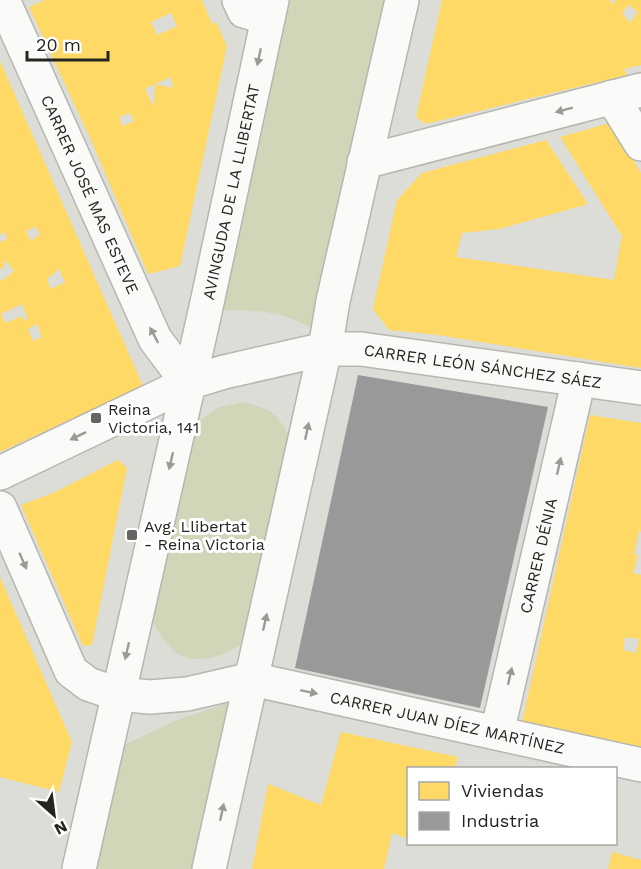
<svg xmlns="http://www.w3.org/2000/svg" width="641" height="869" font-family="'Work Sans',sans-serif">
<rect width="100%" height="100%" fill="#dcddd7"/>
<path fill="#d2d5b7" d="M287,0H388L316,331C285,311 259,310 223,310Z
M243,402C270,409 275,411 289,435L245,642C226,655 194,668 174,651C164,642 158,631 151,620L182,458L197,423L217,408Z
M228,703L232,706L195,869H92L120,754L126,744L179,719Z"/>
<path fill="#ffd966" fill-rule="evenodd" d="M45,0H202L212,24L216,22L227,46L180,266L148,274L91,140L29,7ZM171,13L177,26L157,35L151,22ZM171,77L173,88L155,84L154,107L145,89L155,84ZM130,113L134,121L123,126L119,117Z
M442,0H610L613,4L616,0H641V65L624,69L627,75L425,124L416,117ZM629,5L638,12L630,23L622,13Z
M0,61L143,386L0,452V281L6,278L14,271L6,261L3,264L5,267L0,269V242L7,239L5,232L0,235ZM36,227L40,234L31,241L26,231ZM59,269L65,282L51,289L47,279ZM22,304L28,319L24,321L22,316L5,323L1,314ZM37,324L42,337L33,341L28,329Z
M610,123L641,173V368L438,335L389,330L373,309L397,200L422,173L546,140L588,204L499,229L462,233L456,257L614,280L622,236L560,137Z
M590,415L641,423V532L639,531L634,554L638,555L633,573L641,575V749L522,723ZM625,637L639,639L636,653L623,650Z
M118,460L127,468L92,645L83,646L21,505L53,493Z
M0,577L72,742L59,792L0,777Z
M341,732L458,757L455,768H408V839L392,833L384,869H252L268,784L321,805Z
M612,852L641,860V869H608Z"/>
<path fill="#999" d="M358,375L548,407L480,708L295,668Z"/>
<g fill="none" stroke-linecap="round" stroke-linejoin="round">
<defs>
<g id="minor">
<path id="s1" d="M3,0L155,339L188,383"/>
<path d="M239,0L244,11L268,18"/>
<path d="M612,97L641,144"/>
<path d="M364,162L641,90"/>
<path id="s2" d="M325,349H361L641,388"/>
<path d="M0,508L71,671L88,684L117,694"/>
<path id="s3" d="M252,679L641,765"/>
<path id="s4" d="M497,733L579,379"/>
</g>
<path id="major" d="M0,473L188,383"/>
<g id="highway">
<path d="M188,383L224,372L325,349"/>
<path d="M117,694L150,697L187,694L252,679"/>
<path id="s5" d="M79,869L205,312L272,0"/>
<path d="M209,869L325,349L333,301L402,0"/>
</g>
</defs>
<use href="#minor" stroke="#b6b6b2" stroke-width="36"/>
<use href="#major" stroke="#b6b6b2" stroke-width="36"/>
<use href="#highway" stroke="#b6b6b2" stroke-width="36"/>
<use href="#minor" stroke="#fafaf9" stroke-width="33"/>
<use href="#major" stroke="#fafaf9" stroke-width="33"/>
<use href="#highway" stroke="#fafaf9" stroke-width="33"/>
</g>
<defs><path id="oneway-solid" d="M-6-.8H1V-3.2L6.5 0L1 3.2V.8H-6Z" transform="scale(1.5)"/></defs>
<g fill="#9a9a97">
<use href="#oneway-solid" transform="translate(259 57) rotate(102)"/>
<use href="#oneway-solid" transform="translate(564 110) rotate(165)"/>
<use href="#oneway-solid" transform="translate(154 335) rotate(-118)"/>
<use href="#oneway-solid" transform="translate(307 431) rotate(-78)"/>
<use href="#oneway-solid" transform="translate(78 436) rotate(154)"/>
<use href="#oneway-solid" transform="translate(171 461) rotate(103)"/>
<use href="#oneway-solid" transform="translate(559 466) rotate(-77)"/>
<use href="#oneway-solid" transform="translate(23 561) rotate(66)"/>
<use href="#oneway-solid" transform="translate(265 622) rotate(-77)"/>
<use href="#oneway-solid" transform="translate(127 651) rotate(103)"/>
<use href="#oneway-solid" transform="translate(510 676) rotate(-77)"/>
<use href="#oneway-solid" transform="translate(309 692) rotate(12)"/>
<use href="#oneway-solid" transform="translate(222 812) rotate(-78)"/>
</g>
<g fill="#646560" stroke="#fff" stroke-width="2">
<rect x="90" y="412" width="12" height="12" rx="3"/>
<rect x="126" y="529" width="12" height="12" rx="3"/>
</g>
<g text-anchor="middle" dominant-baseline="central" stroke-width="6" stroke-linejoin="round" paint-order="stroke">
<g font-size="16" fill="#242520" stroke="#fff">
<text stroke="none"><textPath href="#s5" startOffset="694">AVINGUDA DE LA LLIBERTAT</textPath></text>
<text stroke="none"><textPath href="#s1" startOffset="213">CARRER JOSÉ MAS ESTEVE</textPath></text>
<text stroke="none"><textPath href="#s2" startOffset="159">CARRER LEÓN SÁNCHEZ SÁEZ</textPath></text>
<text stroke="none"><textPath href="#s4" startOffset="182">CARRER DÉNIA</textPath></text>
<text stroke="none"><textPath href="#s3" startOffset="200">CARRER JUAN DÍEZ MARTÍNEZ</textPath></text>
</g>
<g font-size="16" fill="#242520" stroke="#fff" text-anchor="start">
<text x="108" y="409">Reina<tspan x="108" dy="18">Victoria, 141</tspan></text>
<text x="144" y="526">Avg. Llibertat<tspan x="144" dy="18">- Reina Victoria</tspan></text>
</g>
</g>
<rect x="407" y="767" width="210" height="78" fill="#ffffff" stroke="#a7a8a6" stroke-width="1.5"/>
<rect x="419" y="782" width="30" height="18" fill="#ffd966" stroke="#a7a8a6" stroke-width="1.5"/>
<text x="461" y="797" font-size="18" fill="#242520">Viviendas</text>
<rect x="419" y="812" width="30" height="18" fill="#999999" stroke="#a7a8a6" stroke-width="1.5"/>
<text x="461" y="827" font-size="18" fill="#242520">Industria</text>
<g transform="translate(54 815) rotate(152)" stroke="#ffffff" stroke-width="4.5" paint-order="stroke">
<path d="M0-4.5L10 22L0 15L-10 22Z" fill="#242520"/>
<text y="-9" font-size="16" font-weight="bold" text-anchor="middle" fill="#242520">N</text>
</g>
<path d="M27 51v9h81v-9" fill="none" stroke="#242520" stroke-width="3"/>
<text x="36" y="51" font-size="18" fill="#242520" stroke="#ffffff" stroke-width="4.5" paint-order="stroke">20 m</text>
</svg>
